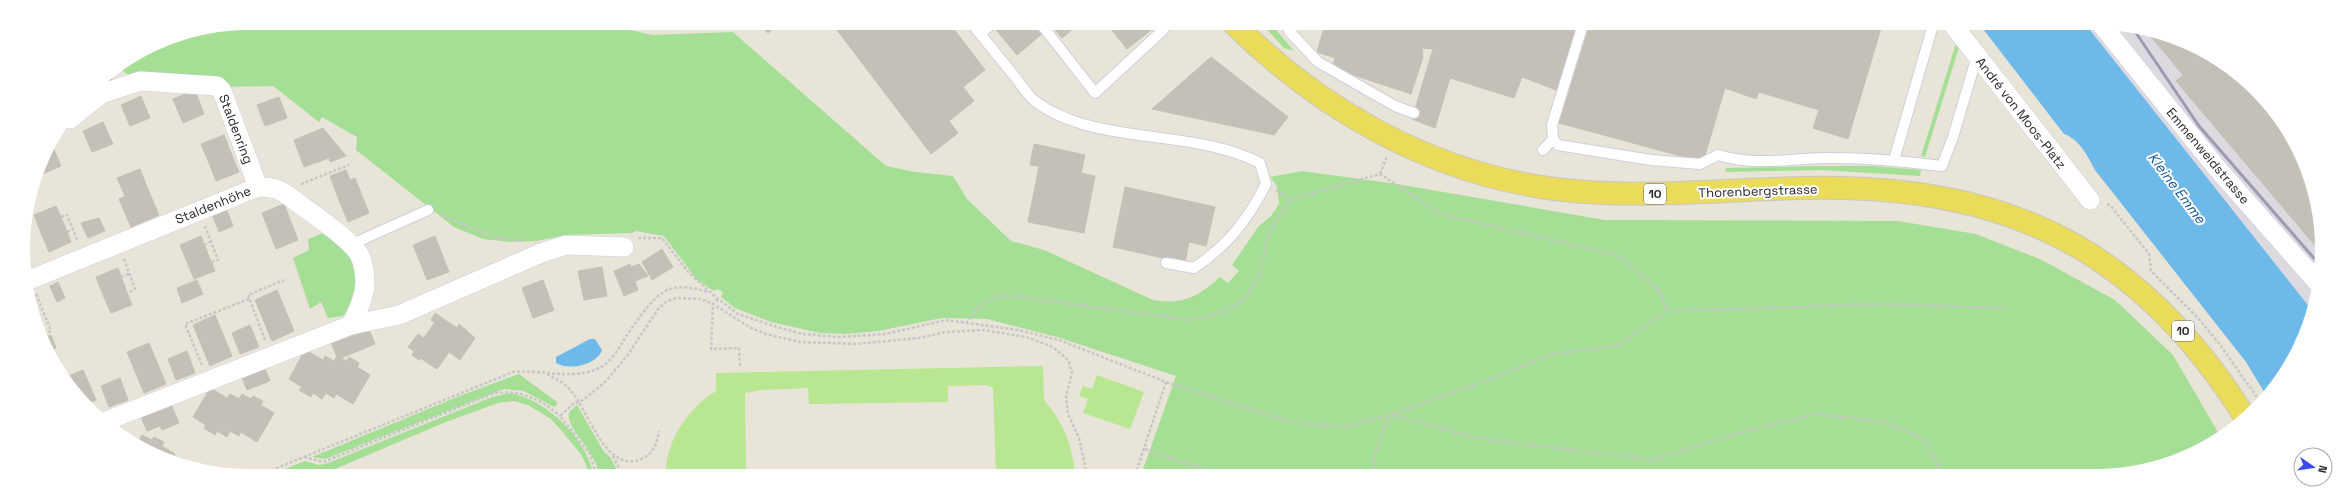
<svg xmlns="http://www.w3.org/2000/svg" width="2345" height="499" font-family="'Space Grotesk',sans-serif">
<rect width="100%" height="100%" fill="#e9e4d8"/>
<path fill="#dcd9e1" d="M2086,25H2125L2209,53L2275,111L2314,191L2320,279L2311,309Z"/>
<path fill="#a5df95" d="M250,23H599L652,35L733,32L886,166L915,172L953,176L967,199L1011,241L1044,250L1153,300C1183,305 1198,297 1220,277L1228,283L1239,271L1232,265L1258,227L1271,216L1279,204L1277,186L1270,177L1302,171L1397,184L1605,220L1898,221L1976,234L2042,260L2115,300L2173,355L2219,434L2182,459L2111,475H1141L1176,376L1057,337L987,319L942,318L878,331L846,334L820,333L771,322L735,308L721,297L723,292L717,289L714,291L697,280L664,236L636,231L632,233L566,235L537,241L511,242L483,239L454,227L356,150L357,137L322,117L319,122L273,86L224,87L131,77L120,69L163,40Z
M1262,24H1271L1294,51L1284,48Z
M1957,40L1960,44L1925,157L1921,156Z
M1823,166H1873L1921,170L1920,176L1822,170L1725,172L1726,168Z
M323,233L346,246L357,271L358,297L343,316L328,318L321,302L310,309L293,258L309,250L308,239Z
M519,374L557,402V405L554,407L524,391L504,389L325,459L312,457L462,395Z
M510,393C546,399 587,439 593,474H588L586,464L580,453L561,430L551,419L528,405L514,401L498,403L446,422L323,474H272L305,461L319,465L328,463L492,397Z
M577,405L604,452L610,457L619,474H599C596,450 565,429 569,412Z"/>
<path fill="#b8e691" d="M1043,366L1044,400C1063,422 1073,446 1075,475H996L993,388L987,385L948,386V402L809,404L808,388L761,390L745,393L746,474H666C665,442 689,407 716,391V373Z
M1097,375L1144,392L1130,429L1083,413L1088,399L1079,396L1083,386L1092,389Z"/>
<path fill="#6db9e9" d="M1980,25H2086L2311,309L2299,350L2266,395L2246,362L2095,170C2087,155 2079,139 2064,134Z
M590,339H595L602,350C597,365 569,371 556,363V357Z"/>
<path fill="#c4c0b8" stroke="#c4c0b2" d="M760,24H779L768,33Z
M845,24H950L985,70L963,87L974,101L949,121L958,133L931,154L837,30Z
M990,24H1006L997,31Z
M1006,24H1033L1042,34L1017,55L997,31Z
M1050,24H1079L1062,38Z
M1107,24H1155V27L1127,49Z
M1325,24H1579L1559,91L1522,77L1514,98L1450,78L1435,128L1412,119L1433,49L1422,48L1423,57L1411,94L1332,68L1335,58L1317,52Z
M1590,24L1882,25L1848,139L1813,128L1819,110L1759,92L1756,99L1725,88L1703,162L1559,123Z
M2148,33L2209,53L2275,111L2314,191L2318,249L2176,81L2183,75Z
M1211,57L1288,117L1274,135L1152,109Z
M110,76L113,83L91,92L90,89Z
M195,90L204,114L183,123L173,99Z
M141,96L150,118L130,126L121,105Z
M279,97L287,118L265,126L257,105Z
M103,122L113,144L92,152L83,131Z
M323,128L346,156L330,162L329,158L304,167L294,140Z
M224,135L231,153L209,163L201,144Z
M1034,144L1085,155L1081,173L1095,176L1084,233L1028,222L1039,166L1030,165Z
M52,145L61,166L40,175L38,171L40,163Z
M231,153L239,172L216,181L209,163Z
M140,169L147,187L125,196L117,178Z
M346,170L350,180L355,178L361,193L339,200L330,176Z
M147,187L159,215L131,227L119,199Z
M1125,187L1215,207L1206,246L1189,242L1185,263L1113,247Z
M361,193L369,213L348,222L339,200Z
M284,204L291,222L269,231L262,213Z
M56,206L64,224L41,233L34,215Z
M226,208L233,226L219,232L212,214Z
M99,218L105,231L88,238L81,223Z
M291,222L298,240L276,249L269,231Z
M64,224L71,242L49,252L41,233Z
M201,236L208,254L187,262L180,245Z
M435,236L442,254L420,262L413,245Z
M662,249L673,267L652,280L642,262Z
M208,254L215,271L194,279L187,262Z
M442,254L449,272L427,280L420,262Z
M630,264L631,267L639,264L648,276L635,281L638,290L624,296L614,271Z
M602,267L607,296L584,300L578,271Z
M118,268L125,287L103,295L96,277Z
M197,280L203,294L182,303L177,288Z
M543,280L554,310L533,318L522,288Z
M58,282L65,298L57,302L50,286Z
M125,287L132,305L111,313L103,295Z
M277,290L294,331L272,341L255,300Z
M36,310L43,327L39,329L35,323L34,311Z
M435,313L457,328L459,324L475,338L460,360L449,352L437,369L420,358L419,360L412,355L414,351L408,347L418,334L424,338L435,322L431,320Z
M215,315L232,356L210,366L193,325Z
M250,325L259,347L240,354L232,333Z
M43,327L47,336L51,335L56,348L51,350L39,329Z
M369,329L375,344L341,358L336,355L330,339L340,335L342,340Z
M149,343L166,384L144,393L127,352Z
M305,350L323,360L325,356L334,361L337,356L347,361L349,357L359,363L357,367L370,375L353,404L336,394L334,398L326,393L322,399L313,393L311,397L299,390L302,387L289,379Z
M187,351L195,373L176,380L168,359Z
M264,366L270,381L247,390L241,375Z
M83,370L96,400L86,404L79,399L66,377Z
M120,378L128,400L109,407L101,386Z
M210,388L227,398L230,394L239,399L242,394L251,399L253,396L263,401L261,405L274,413L257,442L241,432L239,436L230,431L227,437L217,431L215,435L204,428L206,425L193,417Z
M171,404L179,423L162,430L160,426L147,431L141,417Z
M130,435L139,440L142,435L152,440L154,437L164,442L162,446L175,454L173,458L136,446L128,439Z"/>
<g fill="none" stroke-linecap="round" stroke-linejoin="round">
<defs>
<path id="lane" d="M972,24C987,42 1001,60 1016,78C1022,86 1028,96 1036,102C1096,146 1193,128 1260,163L1266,184C1247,221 1228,245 1194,268L1166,263
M1041,24L1095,93L1163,30
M1292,24L1289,31L1318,62L1395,106L1414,113
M1583,24L1552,125L1553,139L1558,145L1651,160L1700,164L1718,155C1753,166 1788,159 1824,158C1864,157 1902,161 1942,166L1953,137L1977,56
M980,34L992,24
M1543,150L1553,139
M1894,160L1933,25
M350,245L428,210"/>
<path id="street" d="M1953,25L2090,200
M2102,25L2216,167L2319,284
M70,119L101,94L140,81L217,86L222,91L258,187
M29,280L258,187C272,187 280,189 290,197C308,211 347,236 359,254C363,262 365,275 365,284C364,299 357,312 351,325
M106,421L351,325L399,315L541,253L566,245L624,247"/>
<path id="primary" d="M1234,24C1321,110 1431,173 1555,189C1650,201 1746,186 1841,188C2025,191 2148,262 2245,417"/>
</defs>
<use href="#lane" stroke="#cdcfe0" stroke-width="12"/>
<use href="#street" stroke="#cdcfe0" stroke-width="20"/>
<use href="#primary" stroke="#c7c7c7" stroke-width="24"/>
<path stroke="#c7c7c7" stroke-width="2.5" stroke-dasharray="3 2" stroke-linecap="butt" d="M1380,174L1387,156
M301,184L349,165
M1276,190L1291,199
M2107,204L2110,205L2149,254L2151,271L2198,318L2218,342L2261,403
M440,214C467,227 493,239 522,241
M61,217L67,215L78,242
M205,226L218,260L211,262
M67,232L72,229
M638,238H662L689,273L718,299L738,314L777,327L802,334L839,337L886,334L946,320L1018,330L1059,340L1166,382L1290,422L1344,427L1390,415L1507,373L1549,355L1620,345L1667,311L1659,290L1617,255L1441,214L1380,174L1291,199L1269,232L1260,275L1245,299L1222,313L1190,320L1006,295C985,299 980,306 967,322
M204,245L211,241
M124,259L135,289L128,293
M121,277L129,274
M36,294L51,331L46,333
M718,299L713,304L711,349L739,348L740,366
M1667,311L1883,304L2008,308
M265,340L248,295L284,280
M202,365L185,324L249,299
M547,374C556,379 565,383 572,392C589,412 607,477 643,458C654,453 657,443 659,431
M1391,415L1477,438L1653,460L1734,434L1815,414L1884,422L1922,438L1944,475
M1145,449L1222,475
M613,456L622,474
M304,457L323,462L492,394C517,388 541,399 560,416
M1199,468L1201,475
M262,474L513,372C542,369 575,382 603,366C611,361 617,351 622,343C632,328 653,294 670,289C683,285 697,289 709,292
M596,474L590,454L560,416L573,404L583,400L605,382L627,356L658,309L667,301L677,298L701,299L713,304L751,328L766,334L800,342L856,344L919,338L946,332L983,330L1026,337L1053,347L1068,360L1072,373L1066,397L1068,414L1079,438L1087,475
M1135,475L1166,382
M1372,475L1375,453L1390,415"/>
<use href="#lane" stroke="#fff" stroke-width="10"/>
<use href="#street" stroke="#fff" stroke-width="19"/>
<use href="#primary" stroke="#ebdb5b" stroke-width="22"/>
<path stroke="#9b9cb1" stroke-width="3" d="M2132,27L2199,126L2319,264"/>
</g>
<g text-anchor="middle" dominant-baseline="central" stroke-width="4" stroke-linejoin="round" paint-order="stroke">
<g fill="#fff" stroke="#676767" stroke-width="1">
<rect x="1644" y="184" width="22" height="20" rx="3"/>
<rect x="2172" y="321" width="22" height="20" rx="3"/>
</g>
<g font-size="12" font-weight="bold" fill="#262626">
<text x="1655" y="194">10</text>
<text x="2183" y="331">10</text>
</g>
<g font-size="13" fill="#262626" stroke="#fff">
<text transform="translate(2021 113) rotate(52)">André von Moos-Platz</text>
<text transform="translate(236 129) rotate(69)">Staldenring</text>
<text transform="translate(2208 156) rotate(50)">Emmenweidstrasse</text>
<text transform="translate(1758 191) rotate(-2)">Thorenbergstrasse</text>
<text transform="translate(213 205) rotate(-22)">Staldenhöhe</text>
</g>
<g font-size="14" font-style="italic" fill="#115590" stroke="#fff">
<text transform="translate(2177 188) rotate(53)">Kleine Emme</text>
</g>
</g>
<path d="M0 0H2345V499H0ZM249 30H2096A219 219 0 0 1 2315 249V250A219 219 0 0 1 2096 469H249A219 219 0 0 1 30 250V249A219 219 0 0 1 249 30Z" fill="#fff" fill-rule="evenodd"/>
<g transform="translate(2313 467) rotate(103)"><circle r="19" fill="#ffffff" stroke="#a8a8a8"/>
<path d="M0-3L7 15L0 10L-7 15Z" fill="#3b47f3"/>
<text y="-6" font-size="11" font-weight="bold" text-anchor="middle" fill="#262626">N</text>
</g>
</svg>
